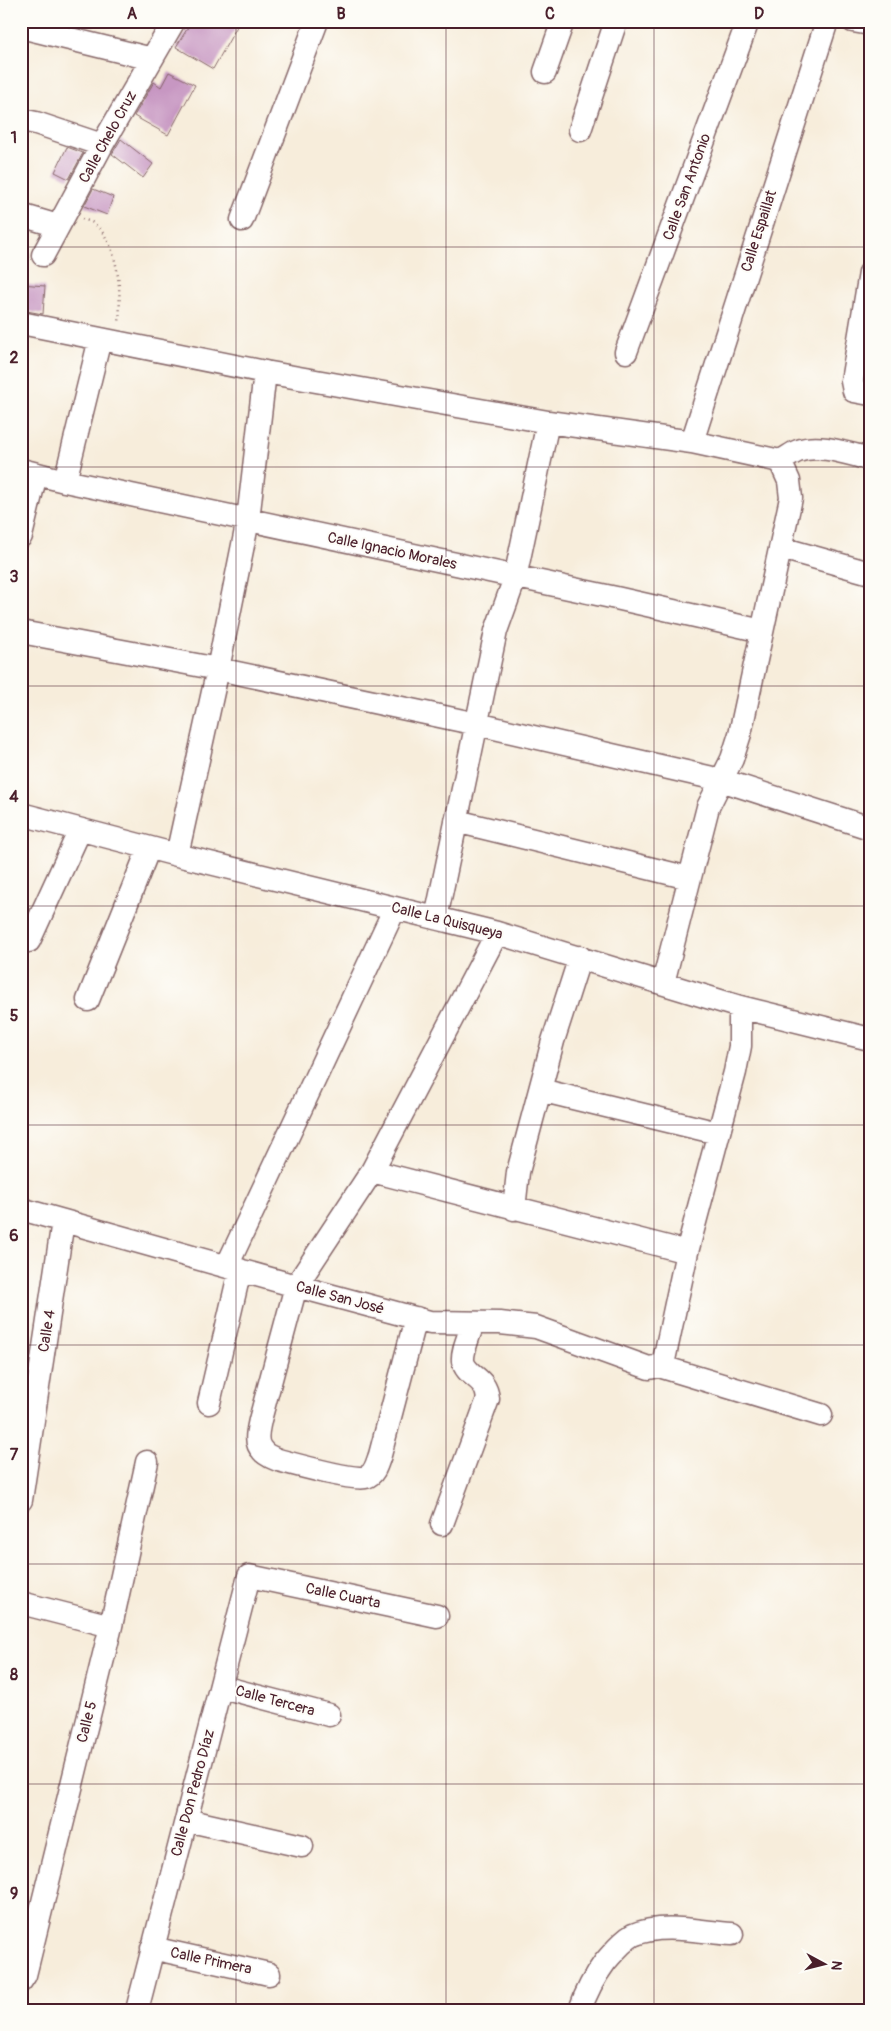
<svg xmlns="http://www.w3.org/2000/svg" width="891" height="2031" font-family="Pangolin,sans-serif">
<rect width="100%" height="100%" fill="#fdfcf7"/>
<filter id="ink" filterUnits="userSpaceOnUse"><feTurbulence type="fractalNoise" baseFrequency=".02" numOctaves="2"/><feDisplacementMap in="SourceGraphic" scale="10" xChannelSelector="R" yChannelSelector="G"/><feConvolveMatrix kernelMatrix="1 2 1 2 8 2 1 2 1" color-interpolation-filters="sRGB"/></filter>
<filter id="wash" filterUnits="userSpaceOnUse"><feTurbulence type="fractalNoise" baseFrequency=".0096" numOctaves="4" result="noise"/><feDisplacementMap in="SourceGraphic" scale="20" xChannelSelector="R" yChannelSelector="G"/><feGaussianBlur stdDeviation="1.12" result="paint"/><feColorMatrix in="noise" values="0 0 0 0 0 0 0 0 0 0 0 0 0 0 0 0 0 1.4 0 .05"/><feComposite in="paint" operator="in"/></filter>
<g filter="url(#wash)">
<rect width="100%" height="100%" fill="#f7eddb"/>
<g id="blocks">
<path fill="#c797c2" d="M192,21H240L213,69L176,47Z
M169,72L195,85L168,135L134,116L154,82L161,87Z
M121,139L153,164L143,178L112,154Z
M67,147L83,153L69,179L55,172Z
M93,189L113,197L107,215L84,206Z
M21,284L45,286L43,314L21,310Z"/>
</g>
</g>
<g filter="url(#ink)">
<use href="#blocks" fill-opacity="0" stroke="#876769" stroke-width="1"/>
<g fill="none" stroke-linecap="round" stroke-linejoin="round">
<defs>
<path id="minor" d="M853,21L870,24
M21,27L152,59
M545,72L563,21
M21,120L36,123L102,145
M580,130L616,21
M21,215L58,226
M242,220L317,21
M43,255L102,145L174,21
M870,273L852,381L854,391L870,394
M21,323L265,372L548,422L692,442L780,461L789,481L791,498L740,734L732,759L708,807L663,983
M626,352L748,21
M692,442L827,21
M780,461C787,458 792,453 798,451C820,443 848,454 870,459
M21,470L65,481L616,598L762,631
M65,481L100,339
M21,536L36,474
M781,548L870,573
M21,632L218,669L477,724L721,780L870,828
M21,814L177,855L497,933L740,1007L870,1039
M456,821L689,878
M177,855L218,669L248,520L265,372
M436,918L496,631L515,578L548,422
M29,941L80,830
M88,1000L149,848
M540,1090L718,1133
M372,1171L687,1252L735,1072L740,1046V1007
M21,1209L296,1286L430,1322L500,1323L536,1327L649,1368L659,1366
M514,1209L518,1172L553,1041L580,957
M227,1266L395,908
M416,1318L380,1455C377,1463 375,1474 366,1477C355,1481 293,1464 278,1460C273,1458 265,1455 262,1450C254,1442 258,1430 260,1420L296,1286L372,1171L497,933
M659,1366L821,1415
M659,1366L664,1360L687,1252
M209,1403L240,1270
M21,1500L63,1221
M442,1524L488,1399C486,1376 466,1377 463,1361C462,1350 470,1334 473,1323
M21,1603L111,1626
M222,1687L329,1715
M186,1820L302,1846
M152,1948L269,1974
M21,1981L25,1975L111,1626L147,1462
M137,2010L249,1576L437,1616
M580,2010C586,1992 594,1977 605,1962C613,1953 622,1941 633,1935C662,1922 701,1932 732,1934"/>
</defs>
<use href="#minor" stroke="#876769" stroke-width="25"/>
<path stroke="#876769" stroke-width="2.5" stroke-dasharray="1 4" stroke-linecap="butt" d="M82,219C85,220 90,221 93,223C120,242 121,295 119,324"/>
<use href="#minor" stroke="#fff" stroke-width="22"/>
</g>
</g>
<path fill="none" stroke="#4a1f2b" stroke-width="1" stroke-opacity="0.55" d="M236,21V2010M446,21V2010M654,21V2010M21,247H870M21,467H870M21,686H870M21,906H870M21,1125H870M21,1345H870M21,1564H870M21,1784H870"/>
<g text-anchor="middle" dominant-baseline="central" stroke-width="4" stroke-linejoin="round" paint-order="stroke">
<g font-size="15" fill="#4a1f2b" stroke="#fdfcf7">
<text transform="translate(108 137) rotate(-61)">Calle Chelo Cruz</text>
<text transform="translate(687 187) rotate(-70)">Calle San Antonio</text>
<text transform="translate(759 231) rotate(-72)">Calle Espaillat</text>
<text transform="translate(392 551) rotate(12)">Calle Ignacio Morales</text>
<text transform="translate(447 921) rotate(14)">Calle La Quisqueya</text>
<text transform="translate(340 1298) rotate(15)">Calle San José</text>
<text transform="translate(47 1331) rotate(-81)">Calle 4</text>
<text transform="translate(343 1596) rotate(12)">Calle Cuarta</text>
<text transform="translate(275 1701) rotate(15)">Calle Tercera</text>
<text transform="translate(87 1722) rotate(-76)">Calle 5</text>
<text transform="translate(193 1793) rotate(-75)">Calle Don Pedro Díaz</text>
<text transform="translate(211 1961) rotate(12)">Calle Primera</text>
</g>
</g>
<rect width="891" height="2031" fill="none" stroke="#fdfcf7" stroke-width="55"/>
<g transform="translate(824 1964) rotate(97)" stroke="#fdfcf7" stroke-width="4" paint-order="stroke">
<path d="M0-4L9 19L0 12L-9 19Z" fill="#4a1f2b"/>
<text y="-8" font-size="14" font-weight="bold" text-anchor="middle" fill="#4a1f2b">N</text>
</g>
<rect x="28" y="28" width="836" height="1976" fill="none" stroke="#4a1f2b" stroke-width="2"/>
<g font-size="16" text-anchor="middle" font-weight="bold" fill="#4a1f2b">
<text x="132" y="19">A</text>
<text x="341" y="19">B</text>
<text x="550" y="19">C</text>
<text x="759" y="19">D</text>
<text x="14" y="143">1</text>
<text x="14" y="363">2</text>
<text x="14" y="582">3</text>
<text x="14" y="802">4</text>
<text x="14" y="1021">5</text>
<text x="14" y="1241">6</text>
<text x="14" y="1460">7</text>
<text x="14" y="1680">8</text>
<text x="14" y="1899">9</text>
</g>
</svg>
